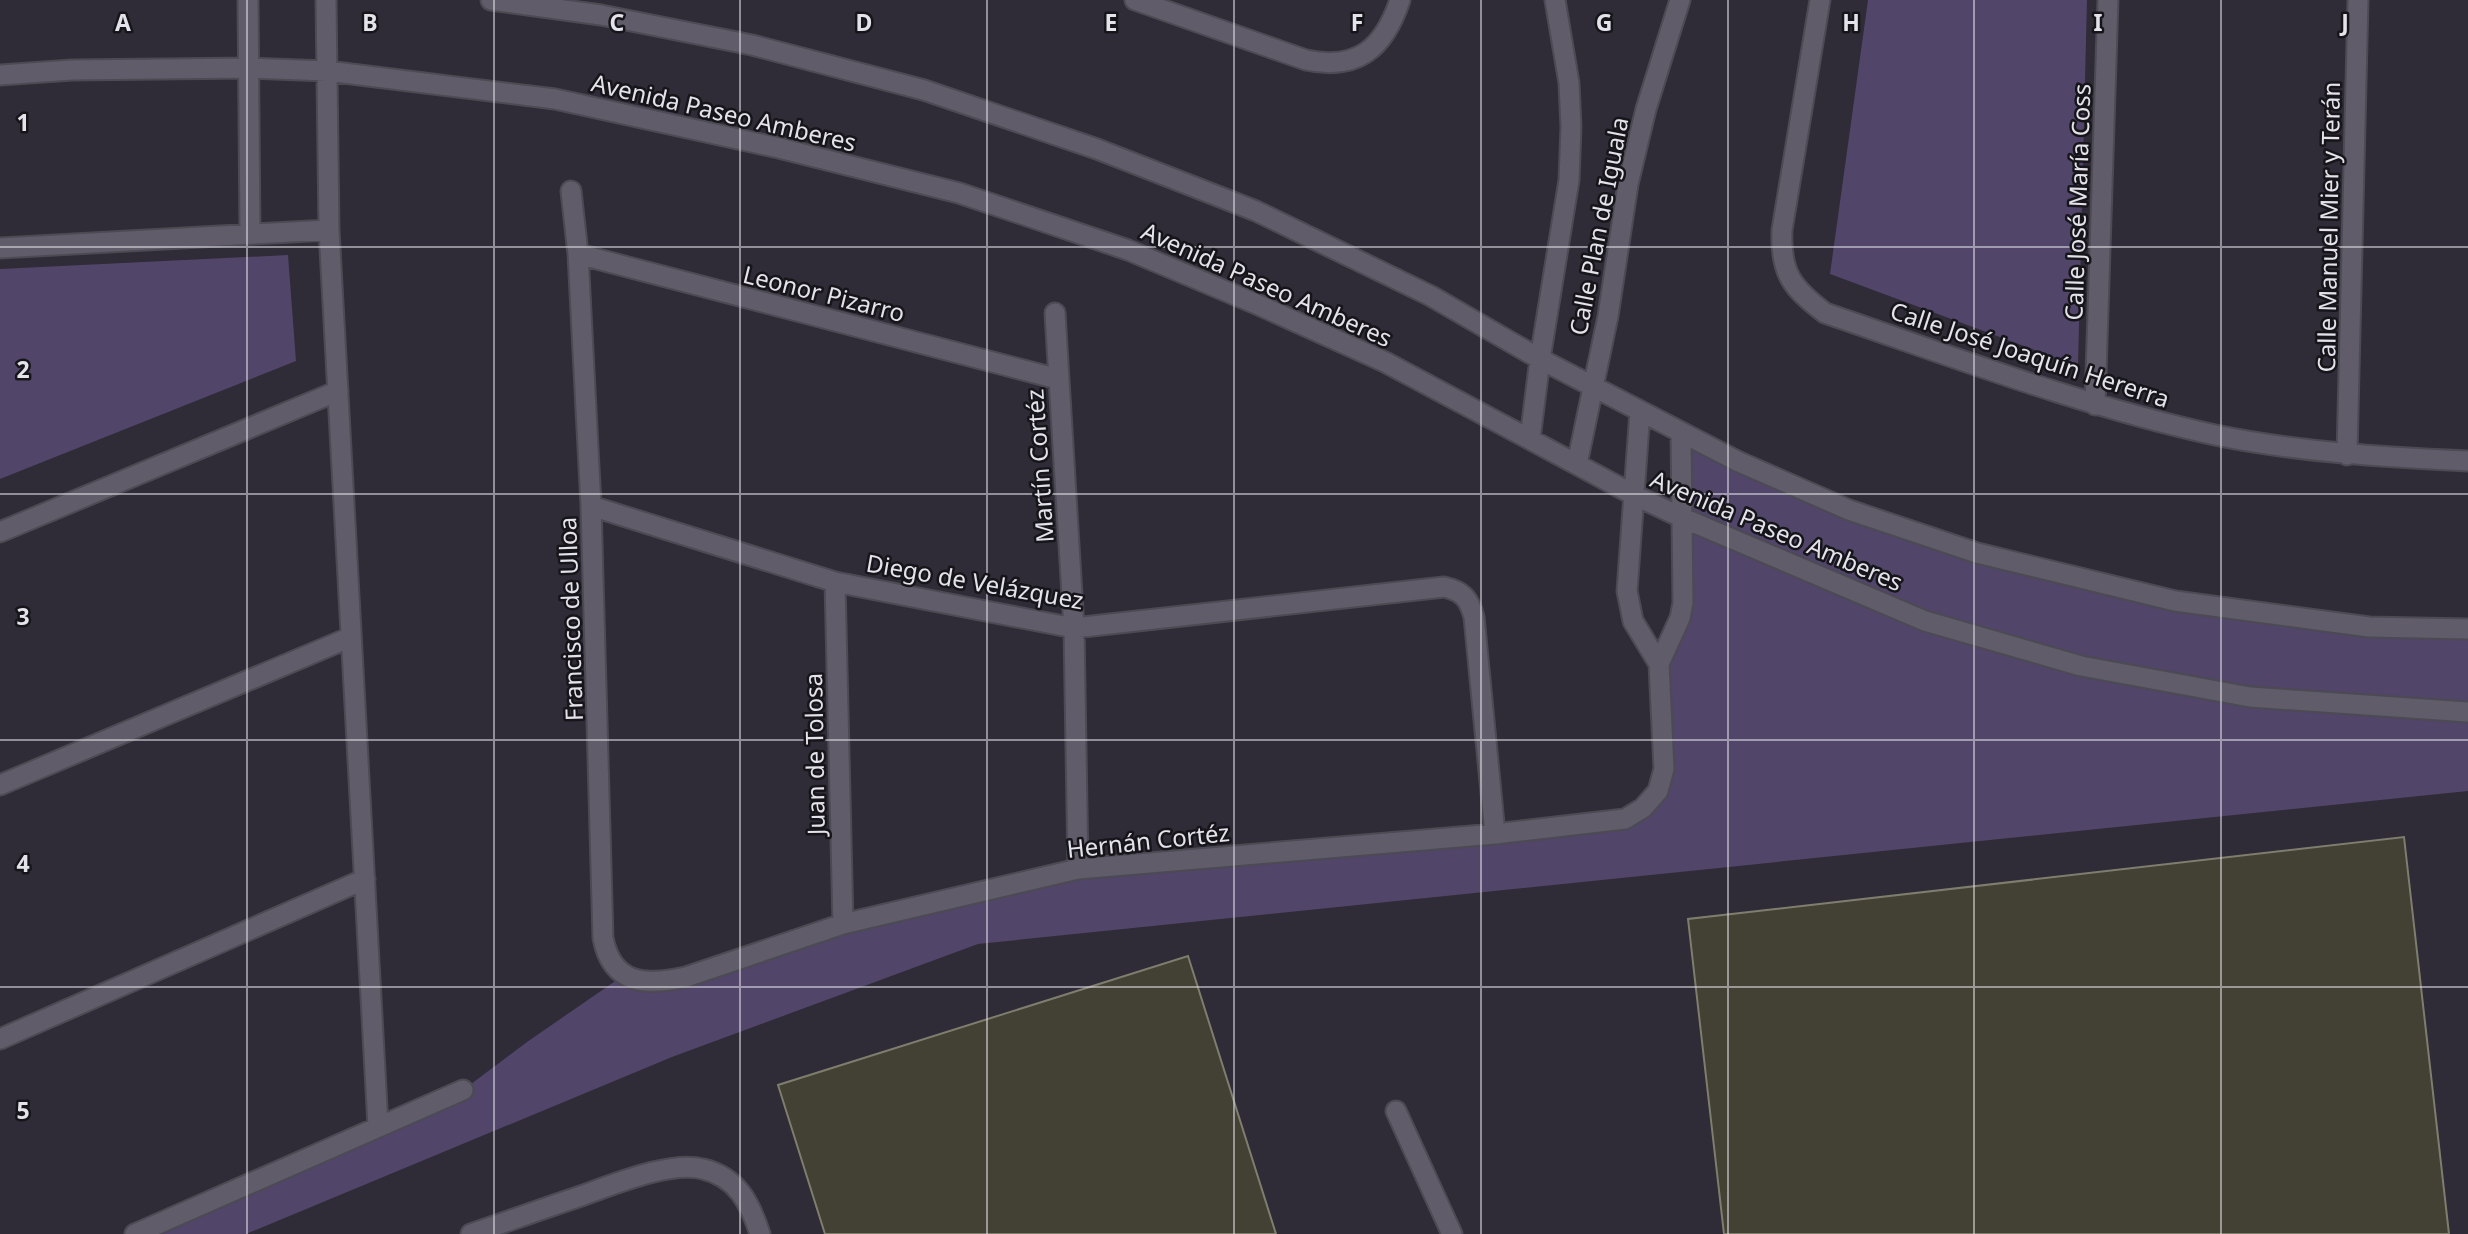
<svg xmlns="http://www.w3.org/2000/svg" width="2468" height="1234" font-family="'Noto Sans',sans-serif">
<rect width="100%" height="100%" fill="#2f2b37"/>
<path fill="#514569" d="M1868,0H2087L2078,366L1830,274Z
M288,255L296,361L0,479V269Z
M1681,432L1849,510L2183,602L2468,627V791L978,944L672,1057L246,1234H135L463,1090L527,1042L624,975L642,982L1078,869L1625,818L1658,791L1659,664L1683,603Z"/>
<path fill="#434134" stroke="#7e7d6e" stroke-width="2" d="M2404,837L2449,1234H1724L1688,919Z
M1188,956L1276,1234H825L778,1085Z"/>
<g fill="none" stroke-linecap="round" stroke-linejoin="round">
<defs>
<path id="service" d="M1396,1111L1452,1234
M471,1234C506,1222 542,1209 578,1197C610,1186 670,1160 703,1169C737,1177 750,1203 760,1234"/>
<path id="minor" d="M248,0L250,233
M326,0L329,230L378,1126
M491,0L601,15L752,45L924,90L1097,149L1256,211L1431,296L1540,359L1737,461L1849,510L1977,553L2175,601L2369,627L2468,629
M1135,0L1306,60C1358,71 1384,48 1400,0
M1820,0L1782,230C1780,273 1792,288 1825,313C1954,357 2082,406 2215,435C2298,452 2383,457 2468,461
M0,75L72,70L249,68L327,71L555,99L779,148L959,193L1128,250L1261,306L1385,362L1634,495L1683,518L1925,621L2081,666L2250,697L2468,712
M571,191L578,254L591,506L603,938C612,985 646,986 686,977L843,924L1078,869L1495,834L1625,819L1643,808L1658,791L1664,769L1659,664L1680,618L1683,603L1681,432
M0,248L329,230
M578,254L1058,379
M1055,313L1074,628L1078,869
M2095,405L2108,0
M1640,411L1627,591L1633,621L1659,664
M1530,439L1540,359L1569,180L1571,127L1569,83L1555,0
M2347,455L2358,0
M1577,464L1608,316L1628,184L1646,109L1680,0
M591,506L835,582L1074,628L1444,587C1463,591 1469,599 1474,617L1495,834
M0,532L338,391
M835,582L843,924
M0,785L351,637
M0,1039L365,879
M135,1234L463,1090"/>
</defs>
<use href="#service" stroke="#4c4a53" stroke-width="23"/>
<use href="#minor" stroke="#4c4a53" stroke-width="23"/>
<use href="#service" stroke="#605c69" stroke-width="19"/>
<use href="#minor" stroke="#605c69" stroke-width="19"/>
</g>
<path fill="none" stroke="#e4e2ea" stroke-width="2" stroke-opacity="0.55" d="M247,0V1234M494,0V1234M740,0V1234M987,0V1234M1234,0V1234M1481,0V1234M1728,0V1234M1974,0V1234M2221,0V1234M0,247H2468M0,494H2468M0,740H2468M0,987H2468"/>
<g text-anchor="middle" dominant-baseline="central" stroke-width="5" stroke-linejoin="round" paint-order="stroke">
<g font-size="24" fill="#e4e2ea" stroke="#16151a">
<text transform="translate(724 112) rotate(13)">Avenida Paseo Amberes</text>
<text transform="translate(2077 202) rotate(-88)">Calle José María Coss</text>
<text transform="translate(1598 226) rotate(-79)">Calle Plan de Iguala</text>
<text transform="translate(2328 227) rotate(-89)">Calle Manuel Mier y Terán</text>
<text transform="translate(1267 284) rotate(24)">Avenida Paseo Amberes</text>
<text transform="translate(824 293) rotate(14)">Leonor Pizarro</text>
<text transform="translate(2030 354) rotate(18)">Calle José Joaquín Hererra</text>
<text transform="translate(1039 466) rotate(-94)">Martín Cortéz</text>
<text transform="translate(1777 530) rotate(23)">Avenida Paseo Amberes</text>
<text transform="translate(975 581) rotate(10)">Diego de Velázquez</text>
<text transform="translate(570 619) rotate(-92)">Francisco de Ulloa</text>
<text transform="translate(814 754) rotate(-91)">Juan de Tolosa</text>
<text transform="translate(1148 840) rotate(-6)">Hernán Cortéz</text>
</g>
</g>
<g font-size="23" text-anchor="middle" font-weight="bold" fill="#e4e2ea" stroke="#16151a" stroke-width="5" stroke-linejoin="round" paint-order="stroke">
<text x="123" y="31">A</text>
<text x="370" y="31">B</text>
<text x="617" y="31">C</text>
<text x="864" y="31">D</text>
<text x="1111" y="31">E</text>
<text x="1357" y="31">F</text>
<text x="1604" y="31">G</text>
<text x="1851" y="31">H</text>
<text x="2098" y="31">I</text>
<text x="2345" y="31">J</text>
<text x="23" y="131">1</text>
<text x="23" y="378">2</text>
<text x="23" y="625">3</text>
<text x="23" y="872">4</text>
<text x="23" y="1119">5</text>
</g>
</svg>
